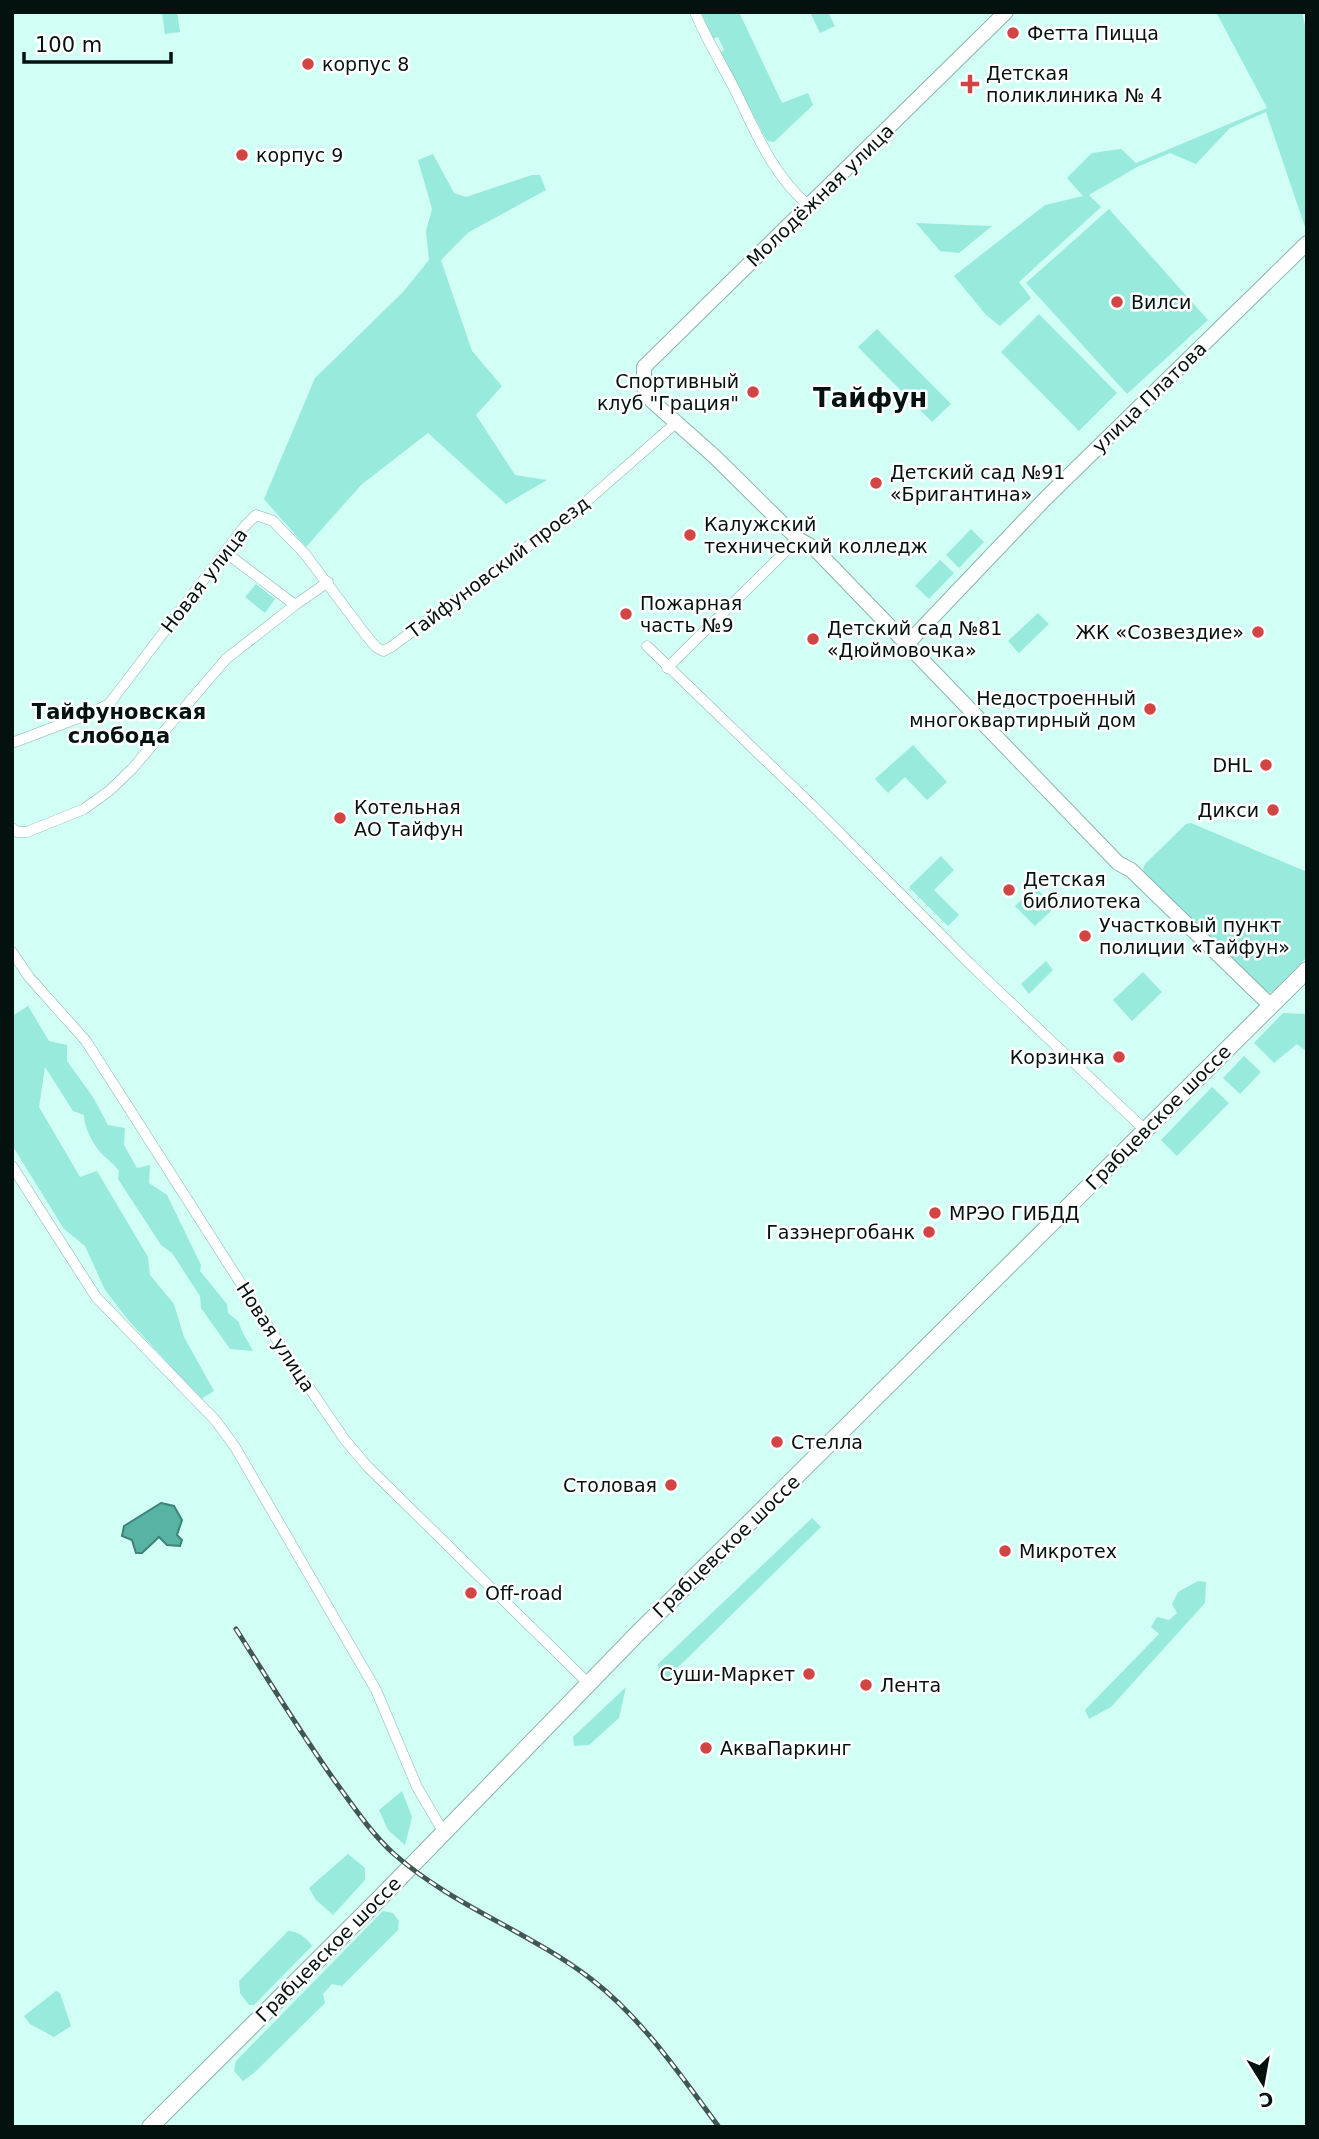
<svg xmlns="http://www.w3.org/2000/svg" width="1319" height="2139" font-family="'DejaVu Sans',sans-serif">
<rect width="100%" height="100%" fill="#d1fef5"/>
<path fill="#98ebdc" d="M162,12H177L180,32L165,34Z
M701,12H739L782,103L808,93L813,105L774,142L767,141L720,53L724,50L718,37L712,39Z
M810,12H828L835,26L820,33Z
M1216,12H1302L1307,35V225L1305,227L1266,112L1230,128L1196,164L1170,153L1137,167L1089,195L1101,207L1019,282L1031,298L1000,326L986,315L954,276L1045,205L1083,196L1067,178L1092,153L1121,149L1136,163L1267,108Z
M433,154L454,193L466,197L532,175H540L546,190L469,232L441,260L472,351L502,386L476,415L515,475L547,480L506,504L428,433L361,485L306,547L264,499L315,378L403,292L429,260L426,231L432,209L418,160Z
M1109,209L1208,320L1127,394L1026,283Z
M916,223L992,226L959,253L940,251Z
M1039,314L1117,393L1079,431L1001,352Z
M877,329L951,404L932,422L858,347Z
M971,529L984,542L959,568L946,555Z
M940,560L954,573L929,599L915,586Z
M256,584L275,599L265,613L245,597Z
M1038,613L1049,624L1019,653L1008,641Z
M913,745L947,782L927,800L905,777L888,793L875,779Z
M1191,823L1307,872V957L1272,992L1265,993L1144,874L1143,869L1145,864L1186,824Z
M941,856L954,870L934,890L959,915L948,926L909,887Z
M1035,887L1055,907L1035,926L1015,906Z
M1046,961L1053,970L1029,994L1021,984Z
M1143,972L1162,992L1132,1021L1113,1000Z
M28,1006L49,1041L67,1045V1061L93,1097L108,1125L125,1128L124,1145L137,1168L150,1165L149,1183L167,1195L201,1265L200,1271L227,1304L228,1313L239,1322C241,1333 248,1340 253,1351L230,1349L201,1308L200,1296L172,1253L161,1245L118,1179L119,1171C113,1163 108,1160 102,1154C93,1145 84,1127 84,1115L73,1111L45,1067L39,1107L80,1177L97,1171L148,1257L150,1275L174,1304L184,1337L214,1391L201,1399L129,1321L105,1290L85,1246L64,1229L12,1145V1016Z
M1283,1013L1307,1014V1052L1297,1044L1274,1063L1254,1043Z
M1244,1056L1261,1072L1240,1094L1223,1078Z
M1212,1087L1229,1103L1177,1156L1161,1140Z
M812,1518L821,1527L665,1680L659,1674L658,1664Z
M1198,1581L1206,1582L1205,1603L1111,1707L1089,1719L1085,1710L1159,1634L1151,1627L1157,1617L1169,1620L1177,1613L1172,1604L1178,1592Z
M626,1687L619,1718L589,1745L574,1746L573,1737Z
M402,1791L412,1817L405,1845L388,1830L379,1810Z
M348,1854L365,1868V1880L333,1915L316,1900L309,1888Z
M383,1911L393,1913L399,1921L398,1930L342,1986L332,1984L323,1994L325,2003L254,2073L243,2081L234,2071L236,2061Z
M288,1931C298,1931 307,1938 312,1946L254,2005H249L240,1993L239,1981Z
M56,1991L60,1993L71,2026L54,2037L30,2024L24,2016Z"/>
<path fill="#59b3a5" stroke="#3f8278" stroke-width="2" d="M161,1503L174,1506L182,1520L177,1535L182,1540L180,1546L167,1545L159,1537L142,1553H136L132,1540L122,1536L124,1526Z"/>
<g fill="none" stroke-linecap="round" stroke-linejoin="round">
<defs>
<path id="street" d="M695,12C707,41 723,66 737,94C757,135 773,175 809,206
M225,552L295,605
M647,646L816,809L970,964L1145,1130
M667,668L798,539
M12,743L89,714L109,704L244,527L256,515L273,521L305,554L365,634L376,647L383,651L391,647L571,515L677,422
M12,828L17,832H27L84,809L109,791L132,769L226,659L295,605L328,582
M12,952L29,977L86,1041L284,1351L345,1440L367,1466L589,1684
M12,1166L96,1297L216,1421L235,1447L376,1690L417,1787L444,1833"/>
<path id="secondary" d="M1006,12L644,367V388L652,401L715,457L798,539L814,548L1118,863L1131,870L1270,1005
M907,644L1045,499L1307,243"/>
<path id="primary" d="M150,2127L384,1894L637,1634L1307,970"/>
</defs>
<use href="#street" stroke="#8ab5ad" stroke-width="11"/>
<use href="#secondary" stroke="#8ab5ad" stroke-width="16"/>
<use href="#primary" stroke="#8ab5ad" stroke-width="18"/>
<use href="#street" stroke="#fff" stroke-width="10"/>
<use href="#secondary" stroke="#fff" stroke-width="14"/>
<use href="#primary" stroke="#fff" stroke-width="16"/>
<defs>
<path id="rail" d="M236,1629C269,1681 301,1734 337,1784C355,1809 372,1834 394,1854C453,1906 530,1932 591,1979C643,2019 680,2075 719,2127"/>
</defs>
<use href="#rail" stroke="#405753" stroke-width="5"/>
<use href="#rail" stroke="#fff" stroke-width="2.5" stroke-dasharray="8" stroke-linecap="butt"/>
</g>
<g fill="#d34444" stroke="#fff" stroke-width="2.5">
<circle cx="1013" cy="33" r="7"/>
<circle cx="308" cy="64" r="7"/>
<path d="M966.5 73.5h7v7h7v7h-7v7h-7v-7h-7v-7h7z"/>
<circle cx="242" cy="155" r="7"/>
<circle cx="1117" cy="302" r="7"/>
<circle cx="753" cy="392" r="7"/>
<circle cx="876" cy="483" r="7"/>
<circle cx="690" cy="535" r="7"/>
<circle cx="626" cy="614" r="7"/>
<circle cx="1258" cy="632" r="7"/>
<circle cx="813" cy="639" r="7"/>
<circle cx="1150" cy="709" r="7"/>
<circle cx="1266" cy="765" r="7"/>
<circle cx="1273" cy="810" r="7"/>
<circle cx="340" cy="818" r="7"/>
<circle cx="1009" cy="890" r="7"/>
<circle cx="1085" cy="936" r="7"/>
<circle cx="1119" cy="1057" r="7"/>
<circle cx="935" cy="1213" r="7"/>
<circle cx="929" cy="1232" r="7"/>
<circle cx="777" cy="1442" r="7"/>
<circle cx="671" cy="1485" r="7"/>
<circle cx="1005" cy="1551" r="7"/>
<circle cx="471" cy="1593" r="7"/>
<circle cx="809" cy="1674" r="7"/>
<circle cx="866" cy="1685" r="7"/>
<circle cx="706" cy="1748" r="7"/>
</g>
<g text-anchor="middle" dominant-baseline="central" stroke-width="5" stroke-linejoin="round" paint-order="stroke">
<g font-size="19" fill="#03110f" stroke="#fff" text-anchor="start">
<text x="1027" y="33">Фетта Пицца</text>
<text x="322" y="64">корпус 8</text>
<text x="986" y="73">Детская<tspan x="986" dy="22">поликлиника № 4</tspan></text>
<text x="256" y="155">корпус 9</text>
<text x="1131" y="302">Вилси</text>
<text x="739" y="381" text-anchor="end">Спортивный<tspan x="739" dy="22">клуб "Грация"</tspan></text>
<text x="890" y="472">Детский сад №91<tspan x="890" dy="22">«Бригантина»</tspan></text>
<text x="704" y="524">Калужский<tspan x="704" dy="22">технический колледж</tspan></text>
<text x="640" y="603">Пожарная<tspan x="640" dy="22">часть №9</tspan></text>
<text x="827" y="628">Детский сад №81<tspan x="827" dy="22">«Дюймовочка»</tspan></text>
<text x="1244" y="632" text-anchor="end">ЖК «Созвездие»</text>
<text x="1136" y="698" text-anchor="end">Недостроенный<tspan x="1136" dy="22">многоквартирный дом</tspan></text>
<text x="1252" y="765" text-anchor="end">DHL</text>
<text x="354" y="807">Котельная<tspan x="354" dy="22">АО Тайфун</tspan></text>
<text x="1259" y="810" text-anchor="end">Дикси</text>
<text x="1023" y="879">Детская<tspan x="1023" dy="22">библиотека</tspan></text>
<text x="1099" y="925">Участковый пункт<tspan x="1099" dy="22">полиции «Тайфун»</tspan></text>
<text x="1105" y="1057" text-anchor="end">Корзинка</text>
<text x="949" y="1213">МРЭО ГИБДД</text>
<text x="915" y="1232" text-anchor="end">Газэнергобанк</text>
<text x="791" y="1442">Стелла</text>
<text x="657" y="1485" text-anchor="end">Столовая</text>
<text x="1019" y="1551">Микротех</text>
<text x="485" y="1593">Off-road</text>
<text x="795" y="1674" text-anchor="end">Суши-Маркет</text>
<text x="880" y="1685">Лента</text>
<text x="720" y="1748">АкваПаркинг</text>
</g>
<g font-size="19" fill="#03110f" stroke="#fff">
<text transform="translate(820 195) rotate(-44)">Молодёжная улица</text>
<text transform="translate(1149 397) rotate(-44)">улица Платова</text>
<text transform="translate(498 567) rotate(-37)">Тайфуновский проезд</text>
<text transform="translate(204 580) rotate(-52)">Новая улица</text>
<text transform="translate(1158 1117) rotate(-45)">Грабцевское шоссе</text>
<text transform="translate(276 1337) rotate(57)">Новая улица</text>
<text transform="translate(726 1546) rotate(-44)">Грабцевское шоссе</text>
<text transform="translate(328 1949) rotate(-45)">Грабцевское шоссе</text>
</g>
<g font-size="21" font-weight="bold" fill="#03110f" stroke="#fff">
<text x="119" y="712">Тайфуновская<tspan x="119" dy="24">слобода</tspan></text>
</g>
<g font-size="26" font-weight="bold" fill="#03110f" stroke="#fff">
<text x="870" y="398">Тайфун</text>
</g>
</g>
<rect width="1319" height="2139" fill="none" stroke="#03110f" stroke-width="28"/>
<g transform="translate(1263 2083) rotate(169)" stroke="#ffffff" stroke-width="5" paint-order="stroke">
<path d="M0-5L12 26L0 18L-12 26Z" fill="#03110f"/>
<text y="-10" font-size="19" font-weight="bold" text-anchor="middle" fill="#03110f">С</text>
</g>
<path d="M24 52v10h147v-10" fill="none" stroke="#03110f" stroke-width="3.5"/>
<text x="35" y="52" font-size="21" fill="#03110f" stroke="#ffffff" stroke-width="5" paint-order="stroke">100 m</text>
</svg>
